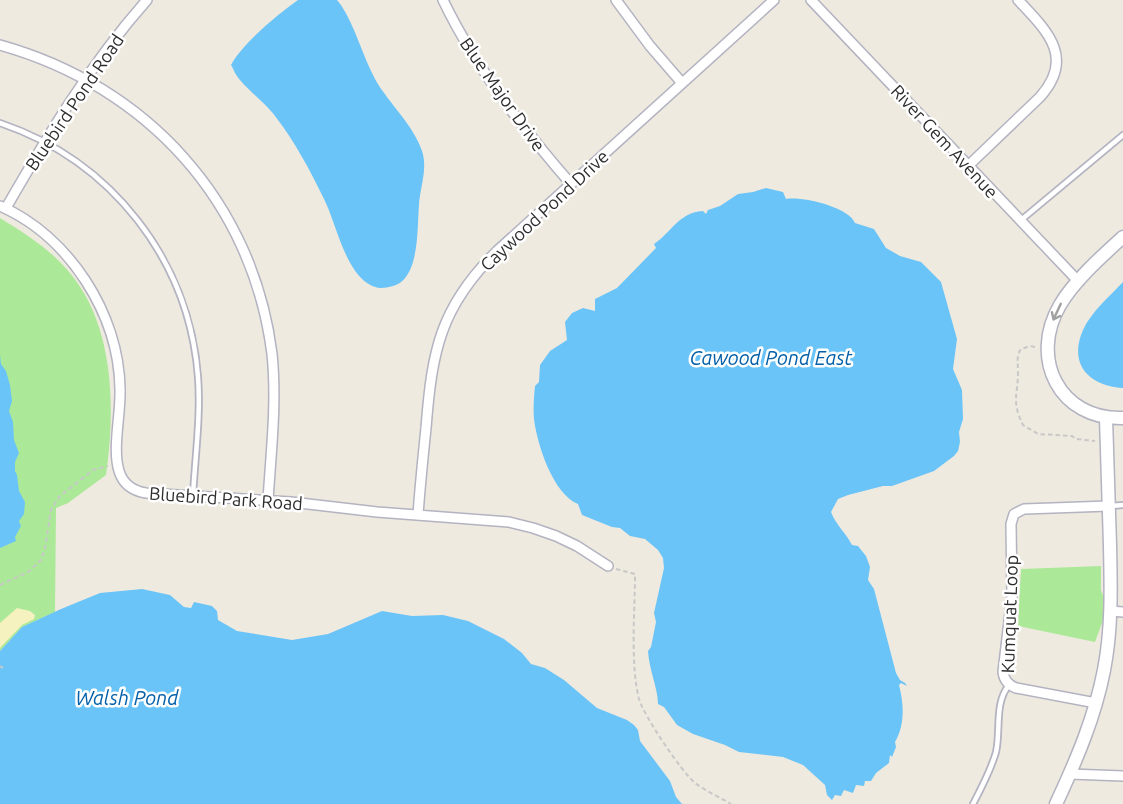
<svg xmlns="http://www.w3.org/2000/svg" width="1123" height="804" font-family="Ubuntu,sans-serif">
<rect width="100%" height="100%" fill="#efeadf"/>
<path fill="#abe998" d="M0,218C21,231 42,244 59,261C115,315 116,405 106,475L68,503L56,508L55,612L22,627L0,651Z
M1101,566V590L1106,603L1104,618L1095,642L1018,626L1021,569Z"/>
<path fill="#f5f2c0" d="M17,608L30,611L35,615L34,619L22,625L0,648V623Z"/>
<path fill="#6bc4f7" d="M298,0H337L341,5C356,28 362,55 375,79C389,104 413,124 422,151C428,169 420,187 419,205C417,228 420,279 393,286C382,289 376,289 367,283C344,267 336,223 324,199C310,170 295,142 275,116C265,102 243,87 235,73C234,71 233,68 231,65C241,45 279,13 298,0Z
M766,188L783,192L786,199C802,196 849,207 855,223L874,229L886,248L900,256L921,262L941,282L957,339L953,369L962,390L963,419L959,432L960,442L958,451L954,456L934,471L892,486H883L848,495L838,499L831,512C836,525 846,533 852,545L858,546L866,556L870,567L868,580L874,589L896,673L900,680L905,683L907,686L901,683L899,685C904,704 905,725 895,742L896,747L892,757L890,755L889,763L876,773L871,781H865L864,786L856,785L853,793L844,790L841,796L835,795L832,800L827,795L825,785L803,765L783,757L739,752L725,745L693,734L677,725L664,707L658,704C658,688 649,670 648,651L651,647L656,622L654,613L664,568L663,558L658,550L645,539L630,536L620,528L612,527L582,515L578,504C553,494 537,444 534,419C533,408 534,397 535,386L539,382L540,365L550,351L567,340L565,322L572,313L583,308L595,311V299L617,288L656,248L654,244C671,233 679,212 703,211L706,214L708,210L720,206L738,194L753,192Z
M1123,282V388H1122C1089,386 1068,364 1083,330C1091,312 1110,296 1123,282Z
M0,355L1,364L6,371L10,385L12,401L9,411L13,422L14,440L19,453L15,462V471L17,475L19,491L25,502L24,514L19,521L21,526L15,537L16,541L0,548Z
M142,589L170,595L184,607L191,608L194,602L212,606L217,611L218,620L237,631L292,640L328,634L382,611L412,616L443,615L468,621L504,639L522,653L531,664L545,668L564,680L597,708L627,720L634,725L638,730L640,741L670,781L676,797L682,804H0V651L22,627L61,609L100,593Z"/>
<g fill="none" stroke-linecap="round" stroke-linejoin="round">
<defs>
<path id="service" d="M0,123C112,161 189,260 198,377C201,416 195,457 193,496
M1020,221L1123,135
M1111,506L1123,505
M973,804C982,787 991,770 996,752C1001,730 994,703 1009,685"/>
<path id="minor" d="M443,0C475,67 522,128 571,184
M616,0L650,46L682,83
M811,0L1079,282
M0,45C147,86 253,202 272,354C277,402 271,452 268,500
M968,166L1040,97C1076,57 1046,30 1018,0
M0,206C69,236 119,314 120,389C121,414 112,448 119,471C123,484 133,491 146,493L291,502L377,512L509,522L533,528L556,536L577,546L608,566
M6,208C48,135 91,63 147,0
M418,515C420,486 423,457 426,428C432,351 440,307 497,251L774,0
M1111,611L1123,612
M1096,703L1016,688C1008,685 1004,680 1003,672L1012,596L1011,524L1014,514L1024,509L1109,506
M1070,774L1123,776"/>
<path id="tertiary" d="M1123,237C1102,256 1074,281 1060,305C1029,358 1059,420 1123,418
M1056,804C1076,761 1095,717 1104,670C1112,629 1111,588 1110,546C1109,503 1107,460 1106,418"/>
</defs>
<use href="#service" stroke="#b3b3c1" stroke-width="8"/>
<use href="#minor" stroke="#b3b3c1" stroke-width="12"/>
<use href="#tertiary" stroke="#b3b3c1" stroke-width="15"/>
<path stroke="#c8c8c8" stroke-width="2" stroke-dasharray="4.5 3" stroke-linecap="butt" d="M1035,347L1030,346L1021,349C1016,356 1018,363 1018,372C1018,395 1011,401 1023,425L1038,434L1072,436L1076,439L1095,441
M616,569L635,574C635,612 630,663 639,699C644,716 681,771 695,783C706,791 719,797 731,804
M0,585L28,572L41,560L45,549L51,510L59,497L93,470L108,466
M0,666L3,668"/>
<use href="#service" stroke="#fff" stroke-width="4.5"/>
<use href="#minor" stroke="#fff" stroke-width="9"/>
<use href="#tertiary" stroke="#fff" stroke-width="12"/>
</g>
<defs><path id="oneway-shaft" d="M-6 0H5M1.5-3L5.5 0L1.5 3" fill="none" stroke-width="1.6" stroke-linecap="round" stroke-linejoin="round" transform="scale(1.5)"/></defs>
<use stroke="#a0a0a0" href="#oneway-shaft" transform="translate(1057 312) rotate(115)"/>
<g text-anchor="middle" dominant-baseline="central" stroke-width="5" stroke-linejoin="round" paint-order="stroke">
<g font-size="18" fill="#2d2d2d" stroke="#fff">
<text transform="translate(503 94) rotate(55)">Blue Major Drive</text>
<text transform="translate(74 102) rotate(-56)">Bluebird Pond Road</text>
<text transform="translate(945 141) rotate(47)">River Gem Avenue</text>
<text transform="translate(544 210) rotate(-43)">Caywood Pond Drive</text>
<text transform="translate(226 498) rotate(4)">Bluebird Park Road</text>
<text transform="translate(1009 614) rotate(-88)">Kumquat Loop</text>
</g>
<g font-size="20" font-style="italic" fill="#0460a9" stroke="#fff">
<text x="771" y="357">Cawood Pond East</text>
<text x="127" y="697">Walsh Pond</text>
</g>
</g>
</svg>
